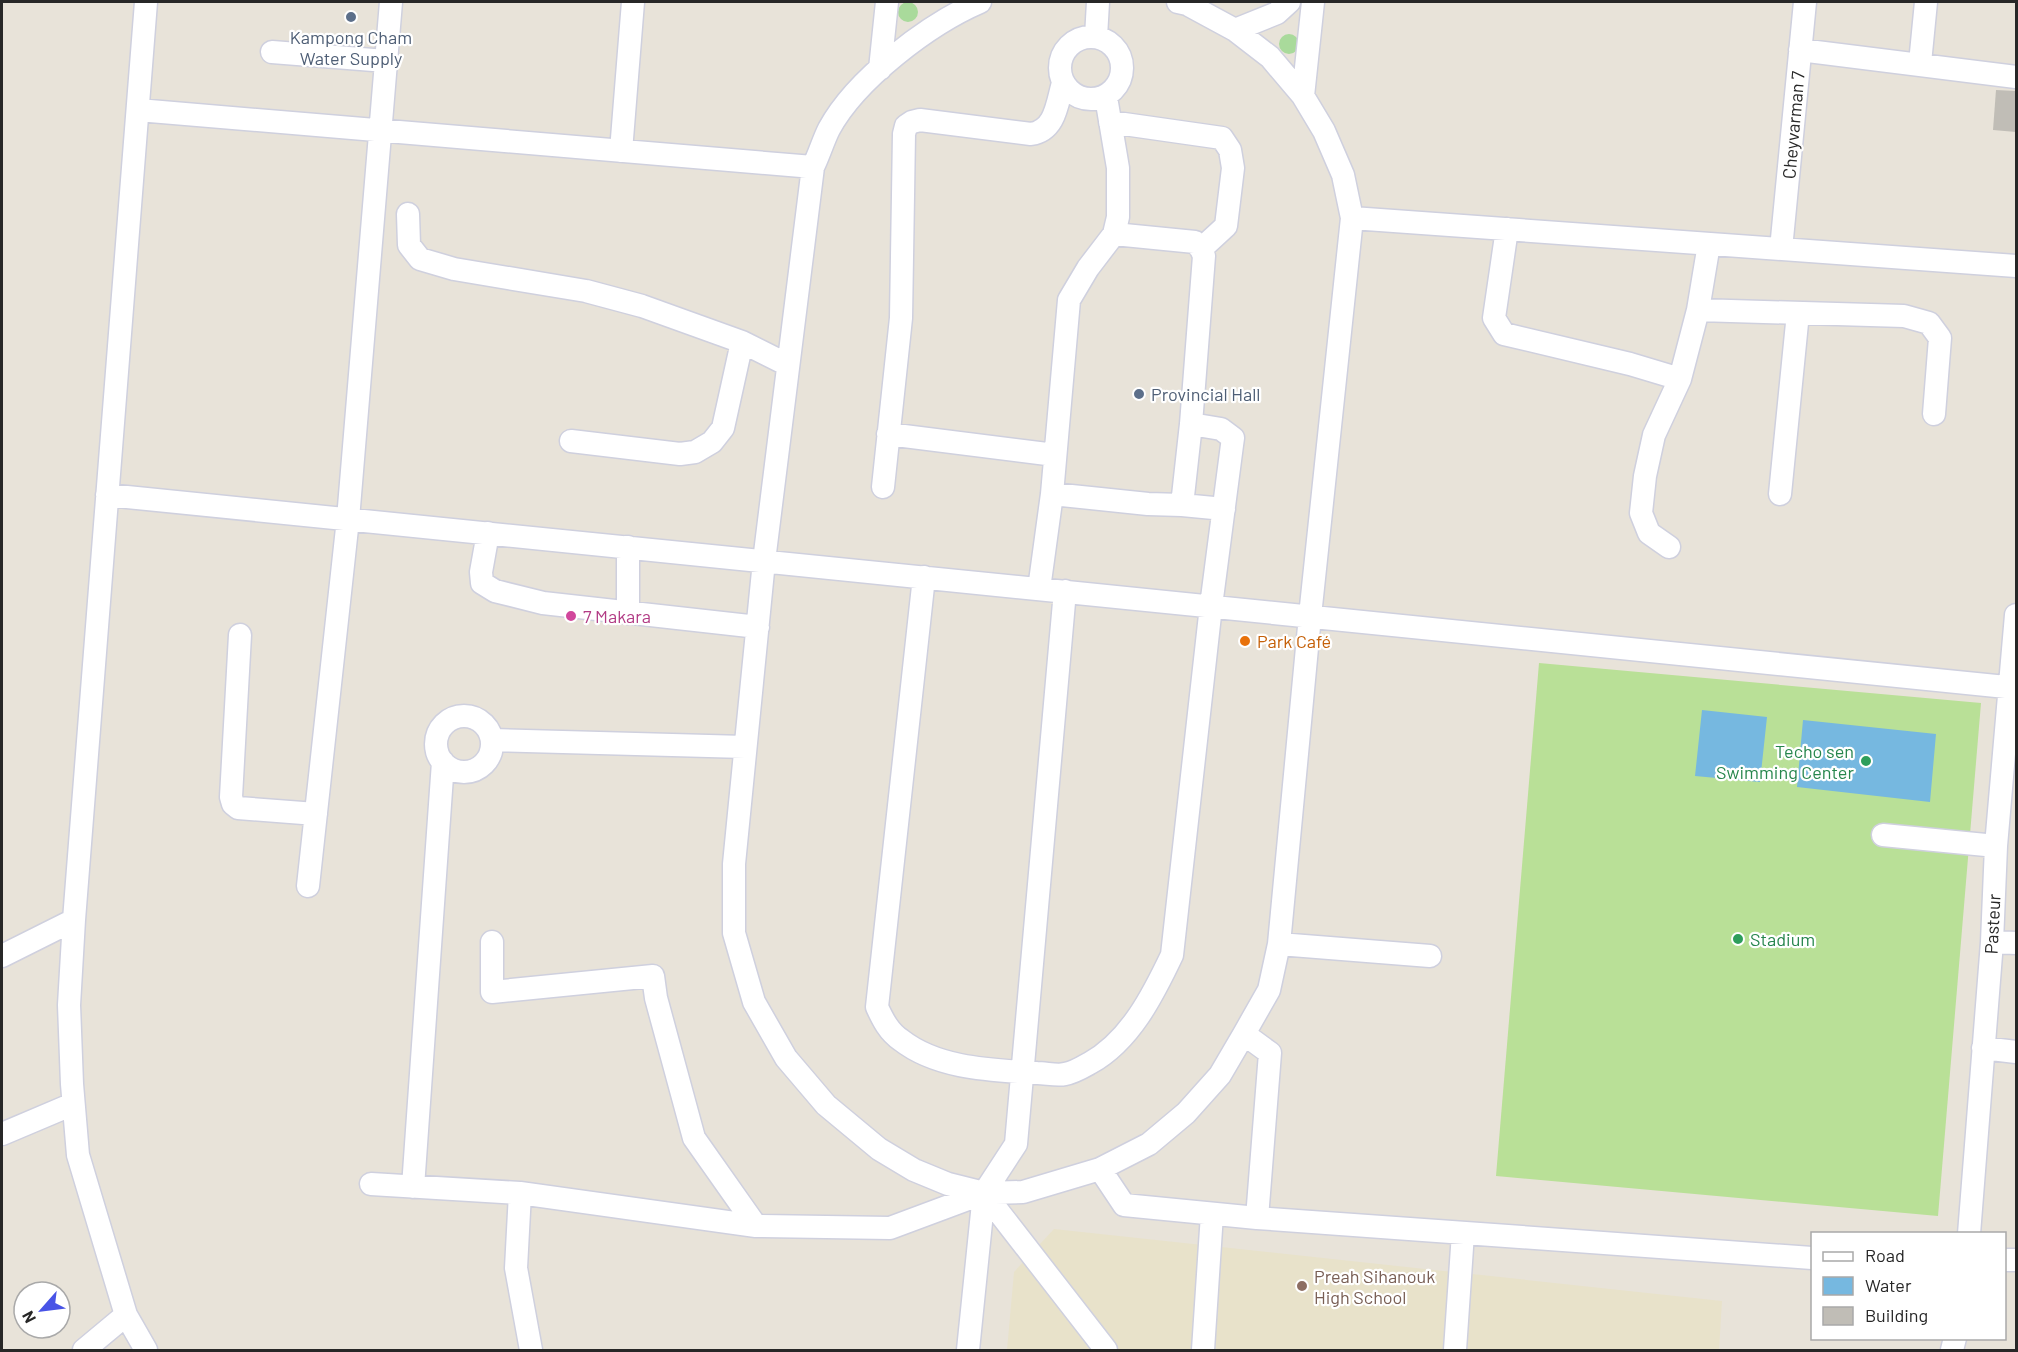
<svg xmlns="http://www.w3.org/2000/svg" width="2018" height="1352" font-family="Barlow,sans-serif">
<rect width="100%" height="100%" fill="#e8e3d9"/>
<path fill="#e8e2ca" d="M1054,1229L1722,1301L1719,1350H1007L1014,1272Z"/>
<path fill="#a9da9b" d="M898 12a10 10 0 1 1 20 0a10 10 0 1 1-20 0Z
M1279 44a10 10 0 1 1 20 0a10 10 0 1 1-20 0Z"/>
<path fill="#b9e097" d="M1539,663L1981,703L1938,1216L1496,1176Z"/>
<path fill="#76b8e0" d="M1702,710L1767,717L1760,782L1695,776Z
M1803,720L1936,734L1930,802L1797,787Z"/>
<path fill="#c0bdb6" d="M1996,90L2016,91V132L1993,130Z"/>
<g fill="none" stroke-linecap="round" stroke-linejoin="round">
<defs>
<path id="minor" d="M146,2L74,920L69,1005L72,1084L78,1155L126,1315L146,1350
M980,2C929,24 856,79 829,129C823,141 819,155 813,167L764,561L734,864V933L754,1002L786,1058L826,1105L879,1149L914,1170L948,1184L984,1193L1023,1192L1100,1169L1149,1144L1186,1113L1220,1075L1244,1034L1269,990L1279,944L1310,616L1352,218L1343,175L1324,131L1303,96L1270,57L1235,30L1187,4L1178,2
M1235,30L1277,13L1289,2
M1060 68a31 31 0 1 1 62 0a31 31 0 1 1-62 0Z
M1096,37L1098,2
M1800,50L2016,77
M272,52L386,61
M1920,63L1926,2
M880,69L887,2
M1303,96L1313,2
M138,110L813,167
M1110,122L1222,138L1230,150L1233,168L1226,226L1201,249
M621,151L633,2
M408,214L409,245L420,259L454,269L586,291L642,306L742,342L788,365
M1352,218L2016,266
M1507,229L1494,318L1504,334L1630,364L1680,379
M1781,249L1805,2
M1698,310L1904,316L1929,323L1940,338L1934,414
M888,434L1055,455
M571,441L680,454L695,452L712,442L723,428L742,342
M883,487L901,318L904,134L906,126L912,122L920,120L1031,134C1056,130 1057,103 1063,83
M1052,494L1148,504L1182,505L1191,424L1204,256L1201,249L1195,242L1114,234
M1780,494L1798,313
M107,495L2016,688
M1182,505L1224,509
M488,533L481,572L482,583L495,591L543,603L758,627
M1669,547L1649,533L1641,513L1645,476L1654,435L1680,379L1698,310L1709,244
M924,577L877,1007C883,1020 889,1032 901,1040C938,1069 992,1070 1037,1073C1046,1073 1057,1076 1065,1074C1073,1073 1083,1067 1090,1063C1130,1041 1153,995 1172,955L1211,606L1232,445L1233,438L1221,429L1191,424
M1039,589L1052,494L1069,300L1088,268L1114,234L1118,217V168L1106,97
M628,613V547
M240,635L231,797L233,804L238,808L316,814
M436 744a28 28 0 1 1 56 0a28 28 0 1 1-56 0Z
M493,740L745,747
M1883,835L1996,846
M308,886L348,519L391,2
M492,942V992L653,976L656,998L694,1138L756,1226
M1992,942L2016,943
M1279,944L1430,956
M2,956L74,920
M1244,1034L1270,1053L1257,1218
M1983,1048L2016,1052
M2,1134L73,1104
M1100,1169L1124,1205L1257,1218L1812,1258
M371,1184L520,1193L756,1226L890,1228L984,1193
M413,1187L443,762
M520,1193L516,1268L531,1350
M984,1193L1106,1350
M1969,1234L1992,942L1996,846L2016,615
M2004,1260H2016
M84,1350L126,1315
M968,1350L984,1193L1016,1144L1065,591
M1203,1350L1212,1214
M1455,1350L1463,1233
M1952,1350L1955,1338"/>
</defs>
<use href="#minor" stroke="#cfd0de" stroke-width="25"/>
<use href="#minor" stroke="#fff" stroke-width="22"/>
</g>
<g fill="#5c6f8a" stroke="#fff" stroke-width="2">
<circle cx="351" cy="17" r="6"/>
<circle cx="1139" cy="394" r="6"/>
</g>
<circle fill="#d1479c" stroke="#fff" stroke-width="2" cx="571" cy="616" r="6"/>
<circle fill="#e8710a" stroke="#fff" stroke-width="2" cx="1245" cy="641" r="6"/>
<g fill="#2e9e5b" stroke="#fff" stroke-width="2">
<circle cx="1866" cy="761" r="6"/>
<circle cx="1738" cy="939" r="6"/>
</g>
<circle fill="#8d6e63" stroke="#fff" stroke-width="2" cx="1302" cy="1286" r="6"/>
<g text-anchor="middle" dominant-baseline="central" stroke-width="4.5" stroke-linejoin="round" paint-order="stroke">
<g font-size="18" fill="#4e5e75" stroke="#fff">
<text x="351" y="37">Kampong Cham<tspan x="351" dy="21">Water Supply</tspan></text>
<text x="1151" y="394" text-anchor="start">Provincial Hall</text>
</g>
<g font-size="18" fill="#272727" stroke="#fff">
<text transform="translate(1793 125) rotate(-85)">Cheyvarman 7</text>
<text transform="translate(1992 924) rotate(-87)">Pasteur</text>
</g>
<g font-size="18" fill="#b23c85" stroke="#fff" text-anchor="start">
<text x="583" y="616">7 Makara</text>
</g>
<g font-size="18" fill="#c56008" stroke="#fff" text-anchor="start">
<text x="1257" y="641">Park Café</text>
</g>
<g font-size="18" fill="#27864d" stroke="#fff" text-anchor="end">
<text x="1854" y="751">Techo sen<tspan x="1854" dy="21">Swimming Center</tspan></text>
<text x="1750" y="939" text-anchor="start">Stadium</text>
</g>
<g font-size="18" fill="#785e54" stroke="#fff" text-anchor="start">
<text x="1314" y="1276">Preah Sihanouk<tspan x="1314" dy="21">High School</tspan></text>
</g>
</g>
<rect width="2018" height="1352" fill="none" stroke="#272727" stroke-width="6"/>
<rect x="1811" y="1232" width="195" height="108" fill="#ffffff" stroke="#a9a9a9" stroke-width="1.5"/>
<rect x="1823" y="1252" width="30" height="9" fill="#ffffff" stroke="#a9a9a9" stroke-width="1.5"/>
<text x="1865" y="1262" font-size="18" fill="#272727">Road</text>
<rect x="1823" y="1277" width="30" height="18" fill="#76b8e0" stroke="#a9a9a9" stroke-width="1.5"/>
<text x="1865" y="1292" font-size="18" fill="#272727">Water</text>
<rect x="1823" y="1307" width="30" height="18" fill="#c0bdb6" stroke="#a9a9a9" stroke-width="1.5"/>
<text x="1865" y="1322" font-size="18" fill="#272727">Building</text>
<g transform="translate(42 1310) rotate(242)"><circle r="28" fill="#ffffff" stroke="#a9a9a9" stroke-width="1.5"/>
<path d="M0-4.5L10 22L0 15L-10 22Z" fill="#4853e6"/>
<text y="-9" font-size="16" font-weight="bold" text-anchor="middle" fill="#272727">N</text>
</g>
</svg>
